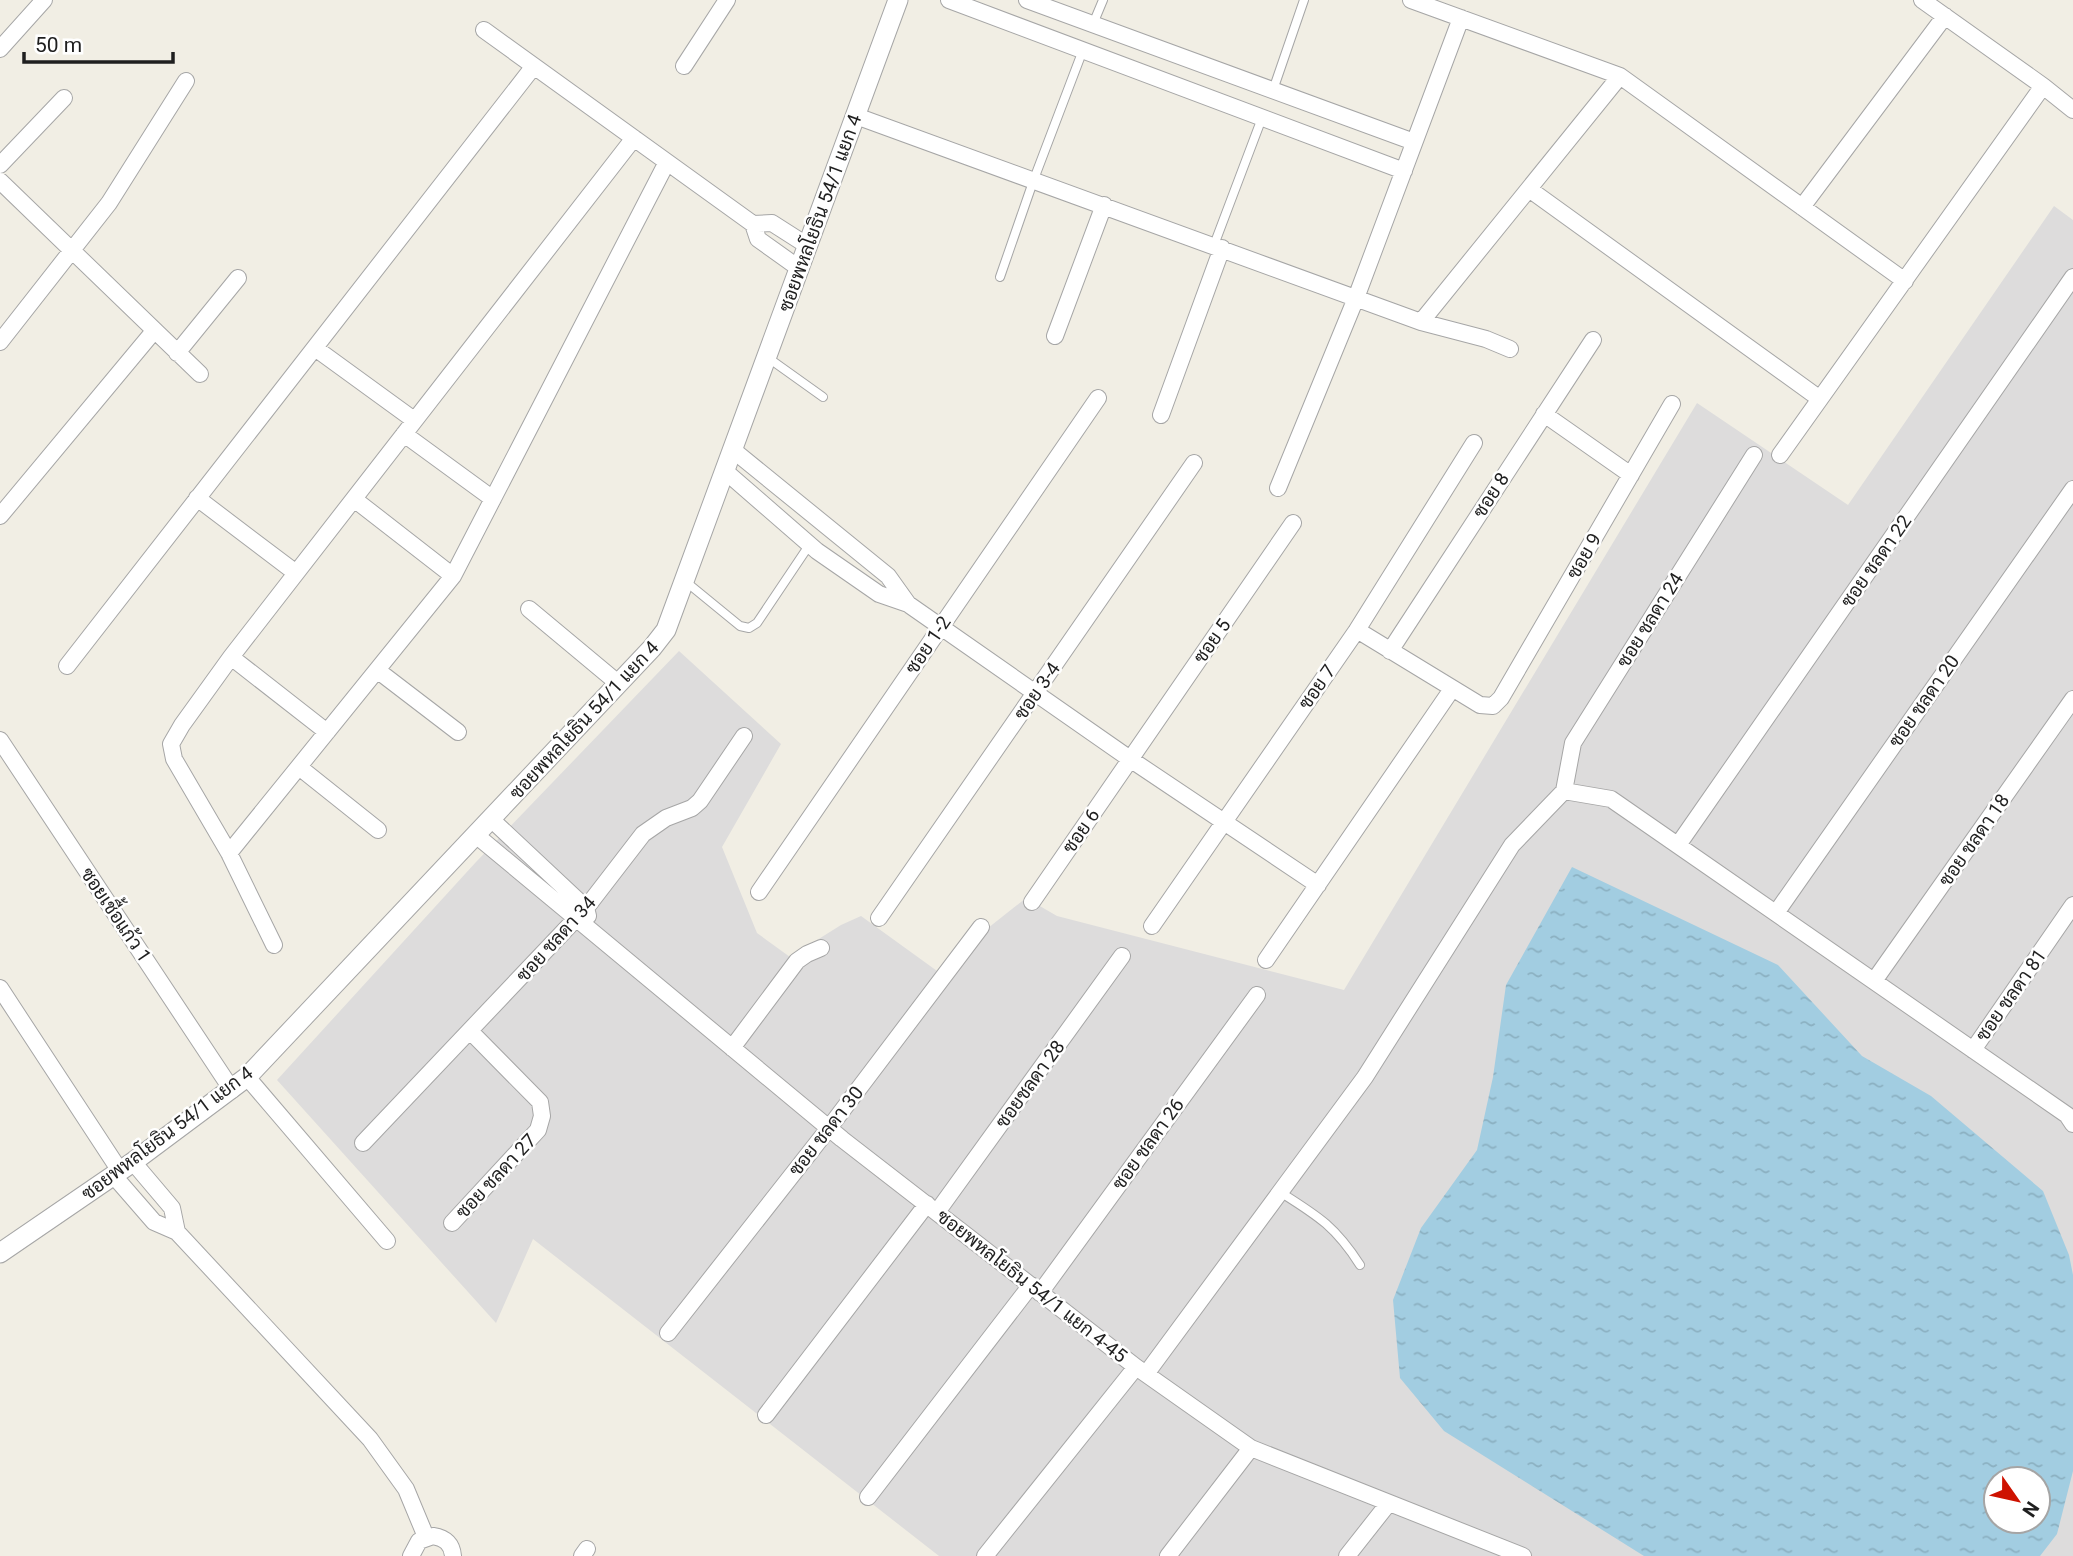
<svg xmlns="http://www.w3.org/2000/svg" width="2073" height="1556" font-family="Roboto,Sarabun,sans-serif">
<defs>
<pattern id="water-ripples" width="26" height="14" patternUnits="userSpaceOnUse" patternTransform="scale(1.75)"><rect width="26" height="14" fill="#a2cde1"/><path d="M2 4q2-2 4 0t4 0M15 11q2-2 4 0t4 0" fill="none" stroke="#8bb0c1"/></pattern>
</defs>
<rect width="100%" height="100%" fill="#f1eee4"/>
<path fill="#dddcdc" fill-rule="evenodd" d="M2054,206L2073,220V1556H939L533,1239L496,1323L277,1080L476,862L679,651L781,744L722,847L757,933L790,957L841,925L861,916L944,976L983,932L1026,898L1057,916L1344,990L1697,403L1848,505ZM1996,1479H2038V1521H1996Z"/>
<path fill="url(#water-ripples)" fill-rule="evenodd" d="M1572,867L1778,965L1862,1056L1931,1096L2043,1191L2069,1255L2073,1275V1471L2057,1534L2040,1556H1644L1444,1431L1400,1378L1393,1300L1421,1228L1477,1150L1493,1077L1506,985ZM1996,1479H2038V1521H1996Z"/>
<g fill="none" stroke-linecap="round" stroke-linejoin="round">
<defs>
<path id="service" d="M1093,24L1103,0
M1273,90L1304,0
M1214,245L1262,118
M1000,277L1034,179L1083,50
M767,357L823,397
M685,581L740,626L749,628L757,623L810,544
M1280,1192C1318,1216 1335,1226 1360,1265"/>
<path id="minor" d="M949,0L1404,171
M1027,0L1414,142
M1411,0L1620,76L1905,281
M1922,0L2043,86L2073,110
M484,30L753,224L758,239L800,269
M0,49L44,0
M684,66L727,0
M856,116L1421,322L1486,339L1510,349
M0,165L64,98
M0,181L200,374
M1529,189L1820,399
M1802,207L1945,16
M753,224L772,223L808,246
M1421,322L1620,76
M1055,336L1104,205
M0,342L109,203L186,81
M315,348L414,420
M177,353L238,278
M1544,414L1631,475
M1161,415L1222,248
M404,434L493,499
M733,450L888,576L908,604
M1780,455L2043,86
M725,471L817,551L879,594L908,604L1130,759L1318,885
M1278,488L1356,298L1461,18
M197,498L296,573
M354,499L453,576
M0,516L154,331
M529,609L619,684
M1357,630L1480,705L1493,706L1501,698L1672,404
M1390,651L1593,340
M231,657L327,732
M67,666L534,66
M377,670L458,732
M0,740L232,1090
M299,767L378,830
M1564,791L1611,799L2067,1115L2073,1124
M1564,791L1573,743L1754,455
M492,820L586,908L588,916
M477,836L842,1139L1136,1367L1251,1448L1523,1556
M1678,845L2073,277
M229,853L453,576L667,162
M759,892L1098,398
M1032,902L1293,523
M1776,913L2073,489
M879,918L1194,463
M1152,926L1357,630L1474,443
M274,945L229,853L174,759L171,744L182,725L231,657L634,138
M1266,960L1452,689
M1874,981L2073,699
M0,988L120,1171
M732,1048L797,961L807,954L821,948
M1973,1050L2073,905
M247,1077L387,1241
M363,1143L586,908L643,834L666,818L692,808L700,801L744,736
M133,1162L172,1208L177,1232
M114,1176L154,1222L177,1232L370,1439L406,1489L426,1537
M937,1212L1122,956
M452,1223L538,1130L542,1116L540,1102L470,1031
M1040,1293L1257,995
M668,1333L829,1128L981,927
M1146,1374L1365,1077L1512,845L1564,791
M766,1415L927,1204
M868,1497L1031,1285
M411,1556L419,1541L433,1536C445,1538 452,1544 453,1556
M582,1556L587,1549
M985,1556L1136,1367
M1168,1556L1251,1448
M1347,1556L1388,1504"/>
<path id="tertiary" d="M0,1253L133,1162L247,1077L652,648L666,630L898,0"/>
</defs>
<use href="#service" stroke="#a6a6a6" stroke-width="10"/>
<use href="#minor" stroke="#a6a6a6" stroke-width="18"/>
<use href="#tertiary" stroke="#a6a6a6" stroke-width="21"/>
<use href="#service" stroke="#fff" stroke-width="8"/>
<use href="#minor" stroke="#fff" stroke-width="16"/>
<use href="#tertiary" stroke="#fff" stroke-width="19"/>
</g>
<g text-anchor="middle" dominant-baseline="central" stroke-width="5" stroke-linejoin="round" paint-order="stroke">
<g font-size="19" fill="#1f1f1f" stroke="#fff">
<text transform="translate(820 213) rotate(-70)">ซอยพหลโยธิน 54/1 แยก 4</text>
<text transform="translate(1491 495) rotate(-57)">ซอย 8</text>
<text transform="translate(1584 556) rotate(-60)">ซอย 9</text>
<text transform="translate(1876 561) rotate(-55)">ซอย ชลดา 22</text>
<text transform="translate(1650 620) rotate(-58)">ซอย ชลดา 24</text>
<text transform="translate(1212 641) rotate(-55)">ซอย 5</text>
<text transform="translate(928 645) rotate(-56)">ซอย 1-2</text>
<text transform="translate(1317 687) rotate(-55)">ซอย 7</text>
<text transform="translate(1037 691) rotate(-55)">ซอย 3-4</text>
<text transform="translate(1924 701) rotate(-55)">ซอย ชลดา 20</text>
<text transform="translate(584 720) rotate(-47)">ซอยพหลโยธิน 54/1 แยก 4</text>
<text transform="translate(1081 831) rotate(-55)">ซอย 6</text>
<text transform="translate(1974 840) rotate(-55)">ซอย ชลดา 18</text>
<text transform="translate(116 915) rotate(56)">ซอยเชื้อแก้ว 1</text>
<text transform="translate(556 939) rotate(-48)">ซอย ชลดา 34</text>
<text transform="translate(2011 995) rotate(-55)">ซอย ชลดา 81</text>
<text transform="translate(1030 1084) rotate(-54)">ซอยชลดา 28</text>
<text transform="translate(826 1131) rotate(-52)">ซอย ชลดา 30</text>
<text transform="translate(167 1133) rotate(-37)">ซอยพหลโยธิน 54/1 แยก 4</text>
<text transform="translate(1148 1144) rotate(-54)">ซอย ชลดา 26</text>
<text transform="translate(496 1176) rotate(-47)">ซอย ชลดา 27</text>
<text transform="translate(1032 1286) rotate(38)">ซอยพหลโยธิน 54/1 แยก 4-45</text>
</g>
</g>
<g transform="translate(2017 1500) rotate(124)"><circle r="33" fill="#ffffff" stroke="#a5a5a5" stroke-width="2"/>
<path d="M0-5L12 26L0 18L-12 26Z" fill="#ce1200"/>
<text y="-10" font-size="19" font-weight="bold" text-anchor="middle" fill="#1f1f1f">N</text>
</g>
<path d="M24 52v10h149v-10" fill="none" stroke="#1f1f1f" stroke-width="3.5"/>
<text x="35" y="52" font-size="21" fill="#1f1f1f" stroke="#ffffff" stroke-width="5" paint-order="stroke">50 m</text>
</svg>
